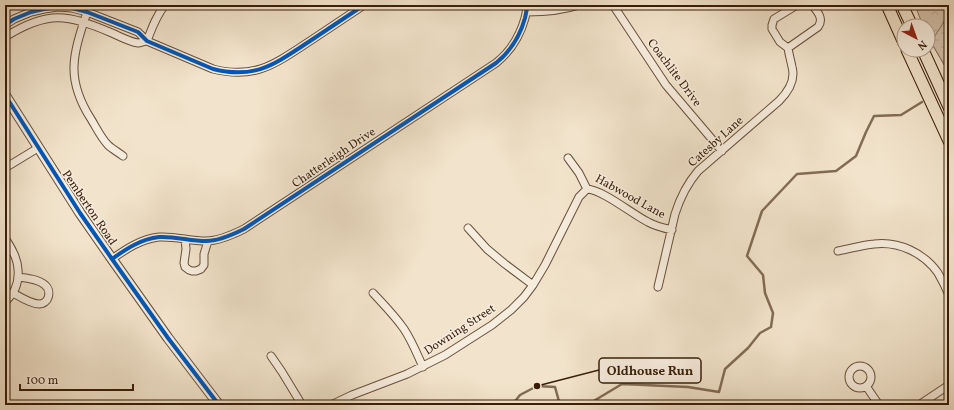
<svg xmlns="http://www.w3.org/2000/svg" width="954" height="410" font-family="Vollkorn,serif">
<defs>
<pattern id="forest-crowns" width="20" height="18" patternUnits="userSpaceOnUse"><rect width="20" height="18" fill="#d3c2ab"/><path d="M2 6a3 3 0 1 1 6 0M12 15a3 3 0 1 1 6 0" fill="none" stroke="#b6a692"/></pattern>
<pattern id="wetland-marsh" width="20" height="14" patternUnits="userSpaceOnUse"><rect width="20" height="14" fill="#d3c2ab"/><path d="M1 5h8M5 5V1M11 12h8M15 12V8" fill="none" stroke="#b6a692"/></pattern>
</defs>
<rect width="100%" height="100%" fill="#f2e4cc"/>
<filter id="stains"><feTurbulence type="fractalNoise" baseFrequency=".005" numOctaves="4"/><feColorMatrix values="0 0 0 0 .2 0 0 0 0 .09 0 0 0 0 .02 0 0 0 .5 -.17"/></filter>
<radialGradient id="worn" r=".72"><stop offset=".6" stop-color="#630" stop-opacity="0"/><stop offset="1" stop-color="#630" stop-opacity=".3"/></radialGradient>
<path fill="url(#forest-crowns)" stroke="#86705a" d="M915,5H949V77L946,68L928,37V26H923Z"/>
<path fill="url(#wetland-marsh)" stroke="#86705a" d="M949,14V77L946,68L931,42Z"/>
<g fill="none" stroke-linecap="round" stroke-linejoin="round">
<path stroke="#826c55" stroke-width="2.5" d="M946,81L949,74
M512,405L520,395L537,386L555,387L560,405
M587,405L622,384L688,387L719,392L725,369L748,348L760,333L771,327L773,313L765,293L763,275L747,256L762,211L797,174L836,171L856,156L866,132L874,116L901,115L922,102"/>
<defs>
<path id="minor" d="M613,5L666,85L722,151
M87,12C73,55 65,78 91,119C96,127 101,138 108,145C112,149 118,152 123,156
M527,12C545,12 561,11 579,5
M5,25L14,19L31,12L44,9L58,7L72,8L87,12L138,32L147,41L213,69C256,80 276,63 310,41C328,29 346,17 364,5
M5,37C48,10 67,14 112,33C119,36 130,42 138,43C141,43 144,41 147,41
M147,41C152,28 156,16 165,5
M788,48L780,42L772,29V25L774,19L797,5
M568,158L579,173L587,189
M5,168L38,148
M587,189C603,190 632,214 648,222C655,226 663,228 672,230
M468,228L487,249L505,264L533,285
M5,238C8,243 11,247 13,252C19,263 20,278 15,289C13,294 9,298 5,302
M185,239L186,249L184,263L185,267L189,270L192,271H196L201,269L204,265V254L208,241
M838,251C850,249 862,245 874,244C899,241 924,253 938,273C942,280 946,288 949,295
M112,259C126,249 141,239 159,237C175,236 190,241 206,241C219,241 232,235 244,229L496,63C511,51 520,36 525,18C526,13 527,10 527,5
M658,287L675,214C680,198 687,184 698,171L779,101C788,92 796,81 792,67C791,61 789,55 788,48L818,27C824,19 818,12 812,5
M13,293C20,297 31,304 39,304C49,304 52,291 45,285C38,279 27,278 18,277
M373,293C384,305 395,316 404,329C412,341 417,354 423,367
M271,356L282,372L302,405
M849 377a11 11 0 1 1 22 0a11 11 0 1 1-22 0Z
M866,386L879,405
M331,405L352,395L407,374L445,355L492,325L511,310L524,297L533,285L545,265L579,197L587,189
M919,405L949,385"/>
<path id="tertiary" d="M5,95L80,213L112,259L168,338L219,405"/>
<path id="primary" d="M887,5L904,43
M902,5L912,26
M907,50L949,141
M923,50L949,107"/>
</defs>
<use href="#minor" stroke="#674f39" stroke-width="9"/>
<use href="#tertiary" stroke="#674f39" stroke-width="11"/>
<use href="#primary" stroke="#391d08" stroke-width="13"/>
<use href="#minor" stroke="#f7edde" stroke-width="7"/>
<use href="#tertiary" stroke="#f7edde" stroke-width="9"/>
<use href="#primary" stroke="#f2e4cc" stroke-width="11"/>
<defs>
<path id="cycleway" d="M5,25L14,19L31,12L44,9L58,7L72,8L87,12L138,32L147,41L213,69C256,80 276,63 310,41C328,29 346,17 364,5
M5,95L80,213L112,259L168,338L219,405
M112,259C126,249 141,239 159,237C175,236 190,241 206,241C219,241 232,235 244,229L496,63C511,51 520,36 525,18C526,13 527,10 527,5"/>
</defs>
<use href="#cycleway" stroke="#f7edde" stroke-width="6"/>
<use href="#cycleway" stroke="#0057b8" stroke-width="4"/>
</g>
<g text-anchor="middle" dominant-baseline="central" stroke-width="3" stroke-linejoin="round" paint-order="stroke">
<g font-size="12" fill="#391d08" stroke="#f7edde">
<text transform="translate(674 73) rotate(53)">Coachlite Drive</text>
<text transform="translate(716 142) rotate(-42)">Catesby Lane</text>
<text transform="translate(334 158) rotate(-34)">Chatterleigh Drive</text>
<text transform="translate(630 197) rotate(29)">Habwood Lane</text>
<text transform="translate(89 208) rotate(56)">Pemberton Road</text>
<text transform="translate(460 330) rotate(-33)">Downing Street</text>
</g>
</g>
<path fill="none" stroke="#391d08" stroke-width="1.5" d="M537 386L599 370"/>
<circle fill="#391d08" stroke="#f7edde" stroke-width="1.5" cx="537" cy="386" r="4"/>
<rect fill="#f7edde" stroke="#391d08" stroke-width="1.5" x="599" y="358" width="102" height="25" rx="4"/>
<g font-size="13" text-anchor="middle" font-weight="bold" fill="#391d08">
<text x="650" y="375">Oldhouse Run</text>
</g>
<rect width="954" height="410" fill="none" stroke="#f2e4cc" stroke-width="20"/>
<rect x="6" y="6" width="942" height="398" fill="none" stroke="#391d08" stroke-width="2"/>
<rect x="10" y="10" width="934" height="390" fill="none" stroke="#391d08"/>
<g transform="translate(916 38) rotate(139)"><circle r="19" fill="#f7edde" stroke="#ab9a88"/>
<path d="M0-3L7 15L0 10L-7 15Z" fill="#8f2418"/>
<text y="-6" font-size="11" font-weight="bold" text-anchor="middle" fill="#391d08">N</text>
</g>
<path d="M20 384v6h113v-6" fill="none" stroke="#391d08" stroke-width="2"/>
<text x="26" y="384" font-size="12" fill="#391d08" stroke="#f7edde" stroke-width="3" paint-order="stroke">100 m</text>
<rect width="100%" height="100%" filter="url(#stains)"/>
<rect width="100%" height="100%" fill="url(#worn)"/>
</svg>
